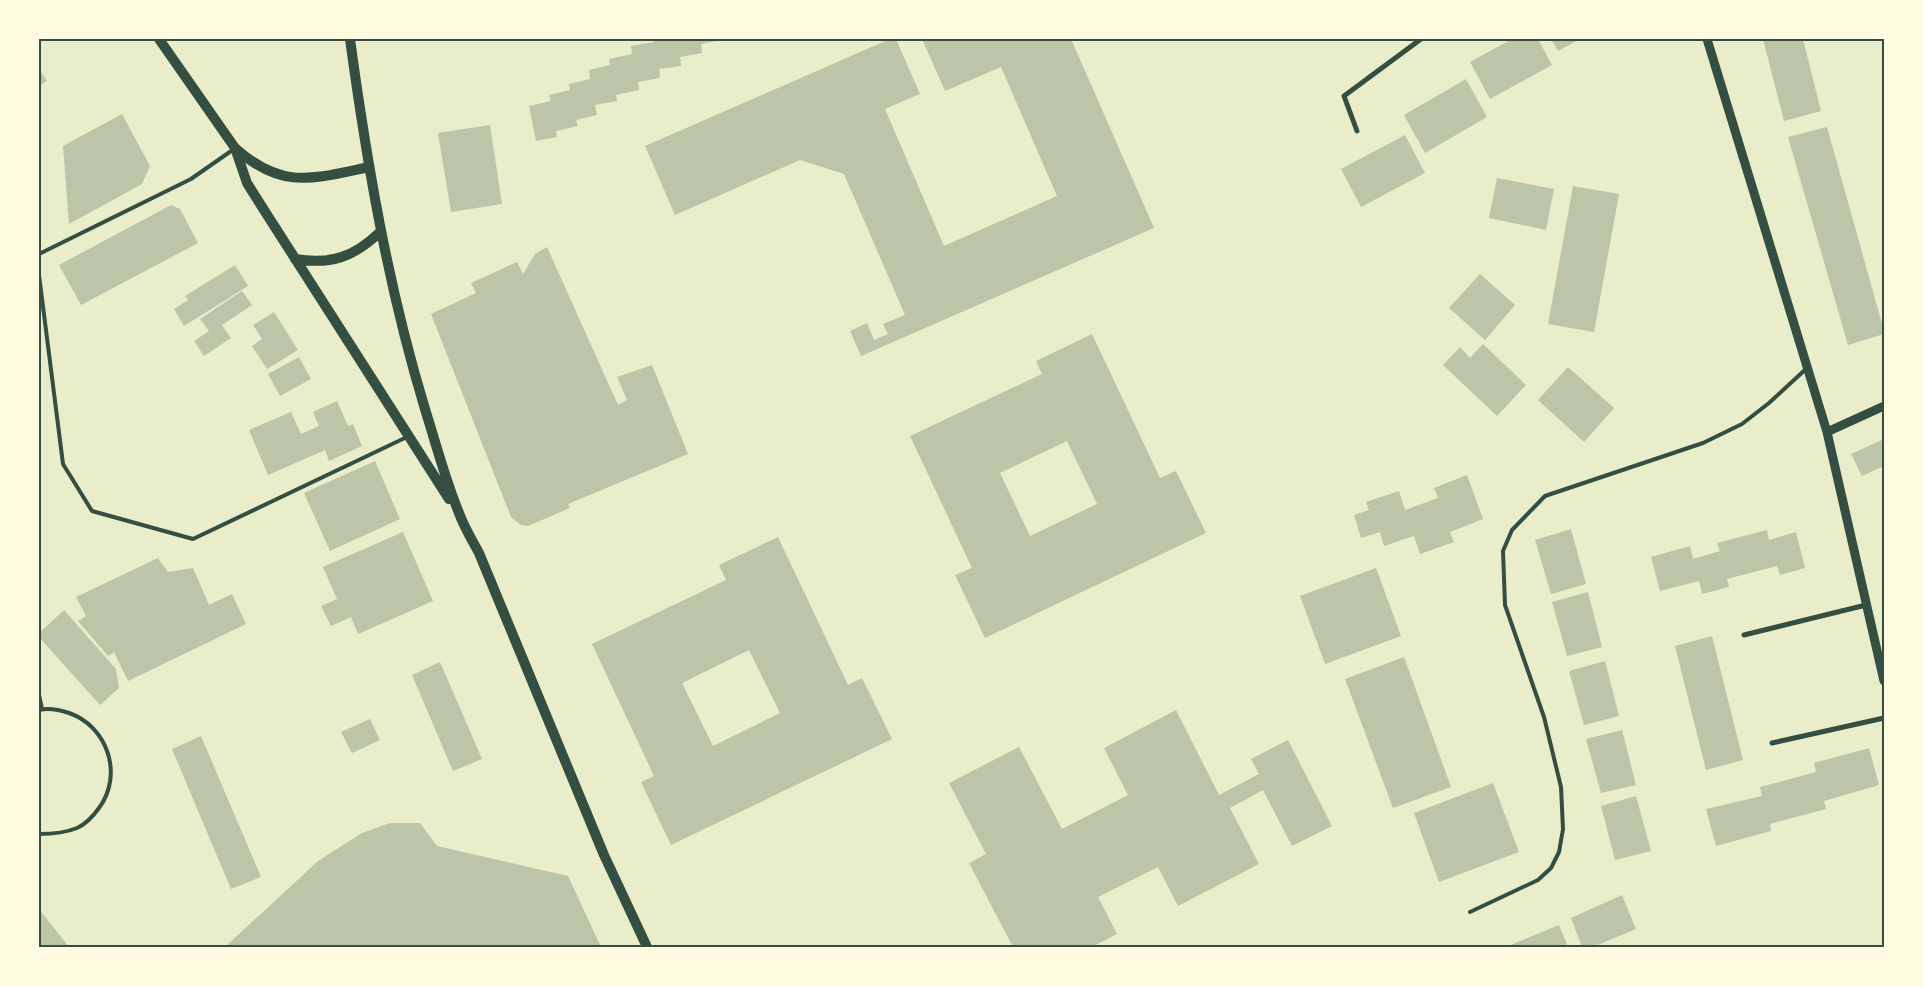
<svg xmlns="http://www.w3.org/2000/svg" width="1923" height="986" font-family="Raleway,sans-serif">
<rect width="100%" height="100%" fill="#e9edc9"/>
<path fill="#bcc5a7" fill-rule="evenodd" d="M653,39L722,40L701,44L702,53L680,57L681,66L659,69L660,78L638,82L639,90L616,95L617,101L595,105L597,115L576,120L578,126L556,131L557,137L536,141L529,106L551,101L549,95L570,90L569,84L590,79L589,70L610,65L609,59L632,54L631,46L654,42Z
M890,39H896L920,94L885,109L944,246L1057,196L1001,67L945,91L922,39H1071L1154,228L861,356L850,331L867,323L874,340L888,334L883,324L905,315L844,174L800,160L675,215L645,146Z
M1512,39H1538L1552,65L1490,99L1470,62Z
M1551,39H1580L1558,51Z
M1763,39H1803L1821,111L1784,121Z
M39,69L47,81L39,86Z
M1466,79L1487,117L1425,153L1404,115Z
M122,114L150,166L142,184L69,224L63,146Z
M490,125L502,204L451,212L438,133Z
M1827,127L1884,331V334L1848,345L1788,137Z
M1405,135L1425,173L1361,207L1341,169Z
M1497,178L1554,189L1546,230L1489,218Z
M1573,186L1619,194L1594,332L1548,324Z
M171,205L180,209L198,243L81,305L59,265Z
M547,247L618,405L627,400L617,377L652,365L688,454L568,504L570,508L528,526L521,525L511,517L431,314L476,293L471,283L517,262L523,274L535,254Z
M235,265L248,286L184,326L174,309L188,300L185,296Z
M1480,274L1515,305L1485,340L1449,308Z
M242,291L252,305L222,325L231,338L204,356L194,341L209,331L200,319Z
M274,312L298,350L267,369L252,346L262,339L253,325Z
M1092,334L1160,478L1176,471L1206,533L985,638L955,575L972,568L910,436L1042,374L1036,361ZM1067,441L1097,504L1030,536L1000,473Z
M1483,344L1526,385L1497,416L1443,365L1460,347L1470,358Z
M299,357L311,379L280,396L268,374Z
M1568,367L1614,408L1584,442L1538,400Z
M337,401L348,426L353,424L362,446L329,461L325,450L268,475L249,430L291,412L301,434L319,426L313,412Z
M1884,439V466L1862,476L1851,454Z
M375,461L400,519L330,551L304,493Z
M1467,475L1483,519L1450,532L1454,542L1420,554L1414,536L1384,546L1380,532L1361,538L1354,515L1369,510L1366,502L1399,491L1405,510L1438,498L1434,488Z
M1571,529L1586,584L1551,594L1535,540Z
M1767,530L1769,540L1796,532L1805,568L1780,575L1777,566L1727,579L1729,587L1702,594L1699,581L1660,591L1651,557L1690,546L1693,559L1720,551L1717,543Z
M403,532L433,601L358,634L351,617L331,626L321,606L337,599L323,567Z
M778,537L848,685L862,678L892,739L671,845L641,782L654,776L592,644L726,580L719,565ZM749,650L780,713L713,746L682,683Z
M158,558L168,572L193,568L209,605L232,594L246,624L128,681L114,652L108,656L78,621L86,616L76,597Z
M1376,568L1401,636L1325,664L1300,596Z
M1588,592L1602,647L1567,656L1552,602Z
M64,610L116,669L119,688L100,705L39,637V633Z
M1712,636L1743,760L1706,770L1675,646Z
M1404,657L1451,787L1393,808L1345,679Z
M1605,661L1619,716L1584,725L1569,671Z
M440,662L482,759L453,771L412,675Z
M1176,710L1219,795L1259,774L1251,759L1288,740L1332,826L1292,846L1263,790L1230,808L1259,864L1178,906L1158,867L1098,897L1117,934L1092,947H1028L1026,945L1021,947H1013L969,863L986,854L949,783L1019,747L1062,829L1128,795L1104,748Z
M370,719L380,740L352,753L341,732Z
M1622,730L1636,785L1601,793L1586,739Z
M201,736L261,877L231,889L172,749Z
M1869,748L1879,785L1824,801L1826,809L1770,824L1771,831L1716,846L1706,809L1762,796L1760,787L1816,772L1814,763Z
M1493,783L1519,852L1439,882L1414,813Z
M1636,796L1651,851L1615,860L1601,806Z
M390,823H420L437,846L568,876L601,947H225L318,861L362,833Z
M1622,895L1636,929L1593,947H1582L1571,918Z
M39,909L69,947H39Z
M1559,925L1568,947H1506L1532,936Z"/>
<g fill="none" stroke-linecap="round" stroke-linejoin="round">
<path stroke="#344e41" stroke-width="4" d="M39,254L191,179L234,149
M39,275L63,464L92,511L193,539L409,436
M39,695L42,709
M39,710C48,708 60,710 69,713C107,726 124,774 99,808C94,815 86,824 77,828C65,833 52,834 39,834
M1470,912L1538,880L1551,868L1559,852L1563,829L1561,787L1544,717L1505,605L1503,551L1512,530L1545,496L1703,443L1742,424L1769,403L1807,368"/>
<path stroke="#344e41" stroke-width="5" d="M1357,131L1344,96L1421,39
M1744,635L1866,605
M1772,743L1884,718"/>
<path stroke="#344e41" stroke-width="9" d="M1707,39L1827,432L1884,681
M1827,432L1884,406"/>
<path stroke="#344e41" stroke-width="10" d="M159,39L235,148C282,190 312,179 369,167
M350,39C367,164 388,287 425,409C436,444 445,479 459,513C464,527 472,540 479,553L604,855L647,947
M235,148L247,183L264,210L449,499
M295,259C331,265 354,257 380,232"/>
</g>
<rect width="1923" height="986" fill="none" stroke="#fefae0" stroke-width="80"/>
<rect x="40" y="40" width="1843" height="906" fill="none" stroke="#344e41" stroke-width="2"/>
</svg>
